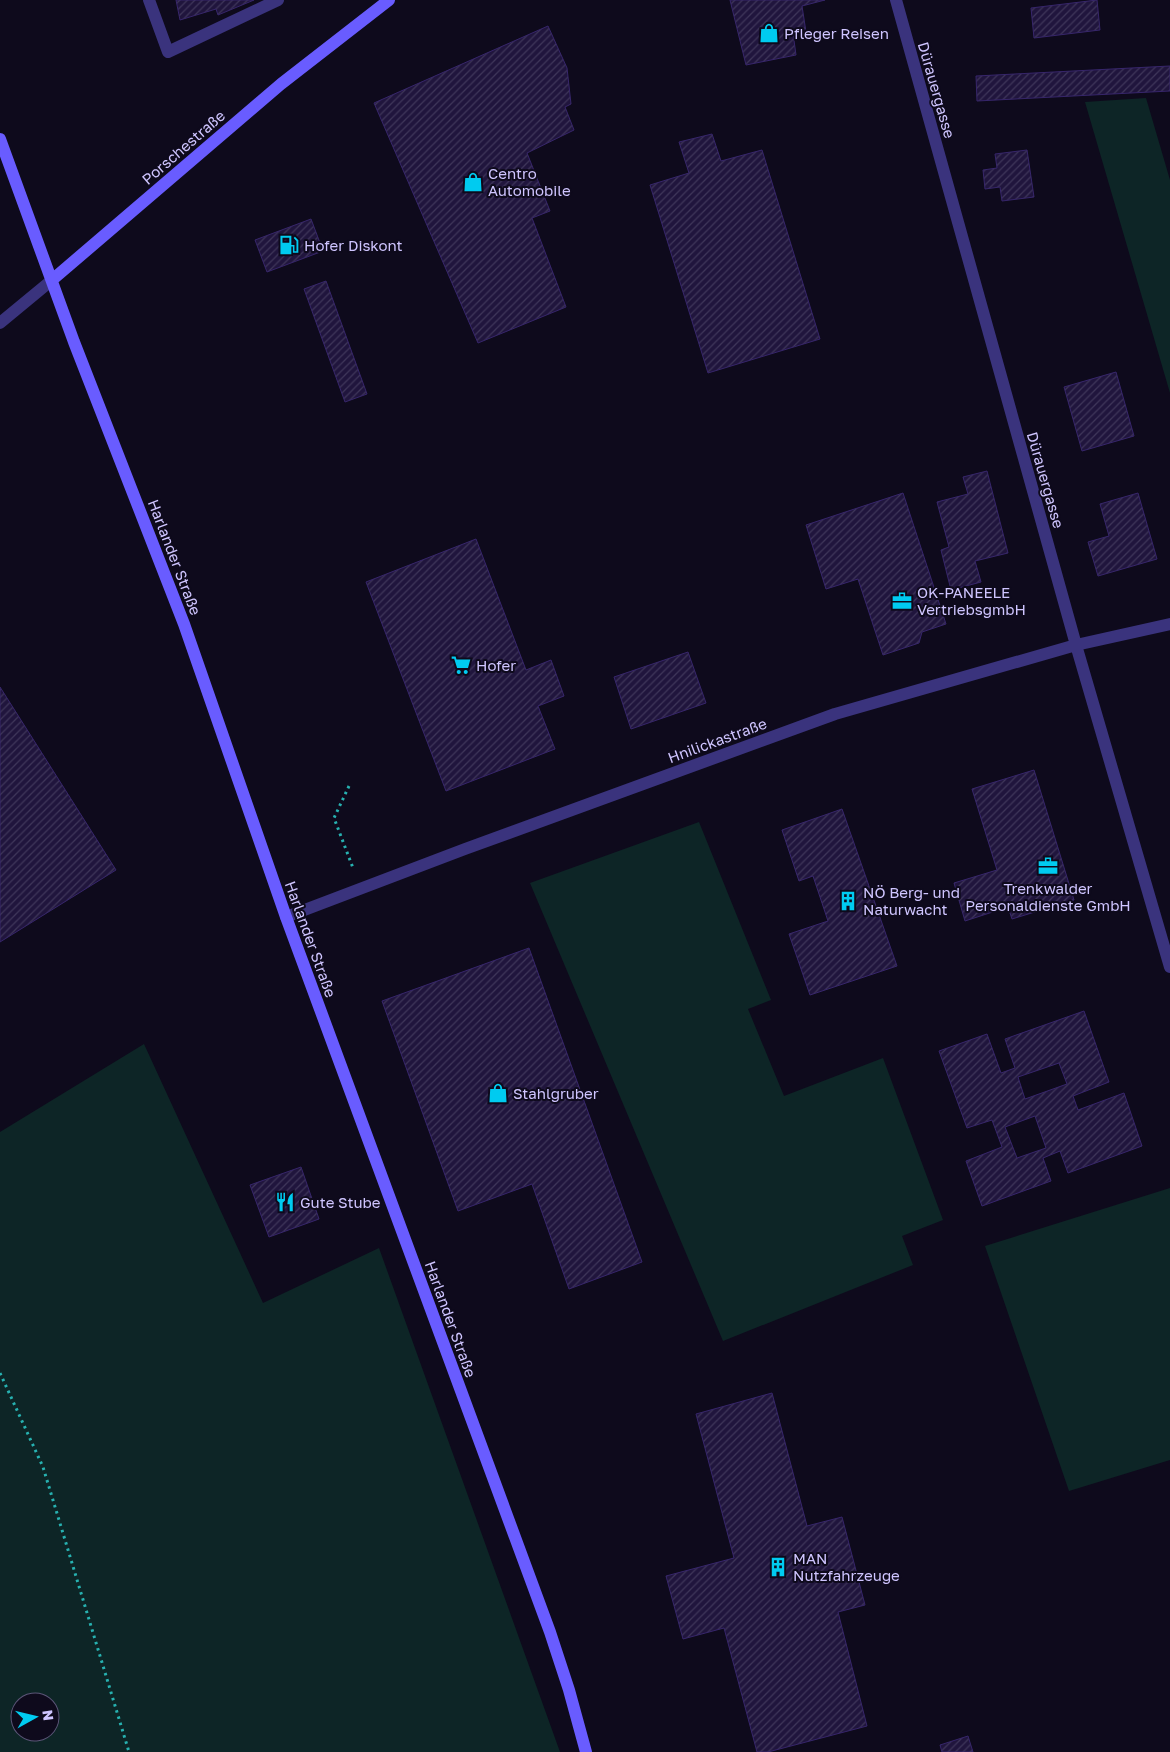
<svg xmlns="http://www.w3.org/2000/svg" width="1170" height="1752" font-family="'Golos Text',sans-serif">
<defs>
<pattern id="building-hatch" width="6" height="6" patternUnits="userSpaceOnUse" patternTransform="scale(1.25)"><rect width="6" height="6" fill="#20153d"/><path d="M-1 1l2-2M0 6l6-6M5 7l2-2" fill="none" stroke="#3f365a"/></pattern>
</defs>
<rect width="100%" height="100%" fill="#0e0a1c"/>
<path fill="#0d2526" fill-rule="evenodd" d="M1146,98L1170,180V393L1085,102Z
M699,822L771,1000L748,1009L784,1096L883,1058L943,1220L902,1236L913,1265L723,1341L530,883Z
M144,1044L263,1303L379,1248L560,1752H0V1132ZM20,1702H50V1732H20Z
M1170,1188V1460L1069,1491L985,1246Z"/>
<path fill="url(#building-hatch)" stroke="#37266b" fill-rule="evenodd" d="M176,0H254L218,15L216,9L180,20Z
M730,0H825L802,6L806,32L793,33L796,55L746,65Z
M1097,0L1100,30L1034,38L1031,8Z
M548,26L567,68L571,104L565,107L574,130L527,153L550,211L532,218L566,307L478,343L374,103Z
M1170,66V91L977,101L976,76Z
M712,134L721,161L762,150L820,339L708,373L650,185L689,173L679,142Z
M1027,150L1034,197L1002,201L1000,187L985,189L983,170L997,168L995,154Z
M311,219L323,251L267,272L255,240Z
M326,281L367,394L345,402L304,289Z
M1116,372L1134,436L1082,451L1064,387Z
M987,471L1008,553L975,561L981,582L951,590L941,550L949,547L937,502L968,494L963,477Z
M903,493L946,624L922,632L919,643L883,655L858,579L826,589L806,525Z
M1138,493L1157,559L1098,576L1088,542L1109,536L1100,504Z
M476,539L526,670L551,660L564,696L538,706L555,749L446,791L366,582Z
M688,652L706,703L631,729L614,677Z
M0,687L116,870L0,942Z
M1034,770L1074,900L1012,919L1008,907L965,921L954,883L997,870L972,789Z
M842,809L897,966L810,995L789,934L828,921L813,876L799,881L782,830Z
M529,948L642,1262L569,1289L532,1184L458,1211L382,1001Z
M1084,1011L1109,1082L1073,1096L1078,1110L1124,1093L1142,1146L1068,1173L1060,1151L1043,1158L1051,1181L982,1206L966,1161L1002,1147L992,1120L967,1128L939,1051L987,1034L1001,1073L1015,1068L1005,1039ZM1059,1063L1067,1084L1025,1099L1018,1077ZM1035,1116L1046,1148L1017,1158L1005,1127Z
M301,1167L319,1219L269,1237L250,1185Z
M772,1393L807,1526L842,1517L865,1605L838,1612L867,1726L768,1752H757L724,1628L683,1639L666,1576L734,1558L696,1414Z
M968,1736L973,1752H942L940,1745Z"/>
<g fill="none" stroke-linecap="round" stroke-linejoin="round">
<path stroke="#27b1b0" stroke-width="3" stroke-dasharray="2.5 4" stroke-linecap="butt" d="M349,786L334,818L353,868
M0,1373L43,1467L129,1752"/>
<path stroke="#3a337d" stroke-width="12" d="M149,0L168,52L278,0"/>
<path stroke="#3a337d" stroke-width="12" d="M896,0L1076,645L1170,967
M0,323L52,280
M286,917L465,849L835,714L1076,645L1170,624"/>
<path stroke="#695cff" stroke-width="12" d="M0,139L74,342L184,624L286,917L550,1632L569,1690L586,1752
M52,280L281,84L389,0"/>
</g>
<defs>
<symbol id="shop-bare" viewBox="-9 -9 18 18"><path d="M-5-2.5h2.3a2.7 3.5 0 0 1 5.4 0H5L5.5 6h-11ZM-1.5-2.5h3a1.5 2.3 0 0 0-3 0Z" fill="#00cbf0" stroke="#0e0a1c" stroke-width="2.5" paint-order="stroke"/></symbol>
<symbol id="fuel-bare" viewBox="-9 -9 18 18"><path d="M-5.5-6h7V0h2V4h1.3V-2.5L3-4.5l.8-.8L6-3V5H2.5V1h-1V6h-7ZM-4.2-4.7v3.2H.2V-4.7Z" fill="#00cbf0" stroke="#0e0a1c" stroke-width="2.5" paint-order="stroke"/></symbol>
<symbol id="office-bare" viewBox="-9 -9 18 18"><path d="M-6-3h4V-5.5h4V-3h4V5H-6ZM-1-4.5V-3h2v-1.5ZM-6 0V1H6V0Z" fill="#00cbf0" stroke="#0e0a1c" stroke-width="2.5" paint-order="stroke"/></symbol>
<symbol id="supermarket-bare" viewBox="-9 -9 18 18"><path d="M-6-5.5h2.5l.6 2H6L4.5 2H-2.5L-4.4-4H-6ZM-1.5 3.2a1.3 1.3 0 1 0 .1 0ZM3 3.2a1.3 1.3 0 1 0 .1 0Z" fill="#00cbf0" stroke="#0e0a1c" stroke-width="2.5" paint-order="stroke"/></symbol>
<symbol id="building-bare" viewBox="-9 -9 18 18"><path d="M-4-6H4V6H1V3H-1V6H-4ZM-2.5-4.3h1.7v1.8h-1.7ZM.8-4.3h1.7v1.8H.8ZM-2.5-1h1.7V.8h-1.7ZM.8-1h1.7V.8H.8Z" fill="#00cbf0" stroke="#0e0a1c" stroke-width="2.5" paint-order="stroke"/></symbol>
<symbol id="restaurant-bare" viewBox="-9 -9 18 18"><path d="M-5-6h1v4h1v-4h1v4h1v-4h1v5L-1.5 .5V6h-2V.5L-5-1ZM5-6V6H3V1.5H1.5Q1.5-4 5-6Z" fill="#00cbf0" stroke="#0e0a1c" stroke-width="2.5" paint-order="stroke"/></symbol>
</defs>
<g fill-rule="evenodd">
<use href="#shop-bare" x="755" y="19" width="28" height="28"/>
<use href="#shop-bare" x="459" y="168" width="28" height="28"/>
<use href="#fuel-bare" x="275" y="231" width="28" height="28"/>
<use href="#office-bare" x="888" y="587" width="28" height="28"/>
<use href="#supermarket-bare" x="447" y="651" width="28" height="28"/>
<use href="#office-bare" x="1034" y="852" width="28" height="28"/>
<use href="#building-bare" x="834" y="887" width="28" height="28"/>
<use href="#shop-bare" x="484" y="1079" width="28" height="28"/>
<use href="#restaurant-bare" x="271" y="1188" width="28" height="28"/>
<use href="#building-bare" x="764" y="1553" width="28" height="28"/>
</g>
<g text-anchor="middle" dominant-baseline="central" stroke-width="4" stroke-linejoin="round" paint-order="stroke">
<g font-size="15" fill="#cfc5ff" stroke="#0e0a1c" text-anchor="start">
<text x="784" y="33">Pfleger Reisen</text>
<text x="488" y="173">Centro<tspan x="488" dy="17">Automobile</tspan></text>
<text x="304" y="245">Hofer Diskont</text>
<text x="917" y="592">OK-PANEELE<tspan x="917" dy="17">VertriebsgmbH</tspan></text>
<text x="476" y="665">Hofer</text>
<text x="1048" y="888" text-anchor="middle">Trenkwalder<tspan x="1048" dy="17">Personaldienste GmbH</tspan></text>
<text x="863" y="892">NÖ Berg- und<tspan x="863" dy="17">Naturwacht</tspan></text>
<text x="513" y="1093">Stahlgruber</text>
<text x="300" y="1202">Gute Stube</text>
<text x="793" y="1558">MAN<tspan x="793" dy="17">Nutzfahrzeuge</tspan></text>
</g>
<g font-size="15" fill="#cfc5ff" stroke="#0e0a1c">
<text transform="translate(937 90) rotate(74)">Dürauergasse</text>
<text transform="translate(183 147) rotate(-41)">Porschestraße</text>
<text transform="translate(1046 480) rotate(74)">Dürauergasse</text>
<text transform="translate(175 557) rotate(69)">Harlander Straße</text>
<text transform="translate(717 740) rotate(-20)">Hnilickastraße</text>
<text transform="translate(311 939) rotate(70)">Harlander Straße</text>
<text transform="translate(451 1319) rotate(70)">Harlander Straße</text>
</g>
</g>
<g transform="translate(35 1717) rotate(82)"><circle r="24" fill="#0e0a1c" stroke="#5b5577"/>
<path d="M0-4L9 19L0 12L-9 19Z" fill="#00cbf0"/>
<text y="-8" font-size="14" font-weight="bold" text-anchor="middle" fill="#cfc5ff">N</text>
</g>
</svg>
